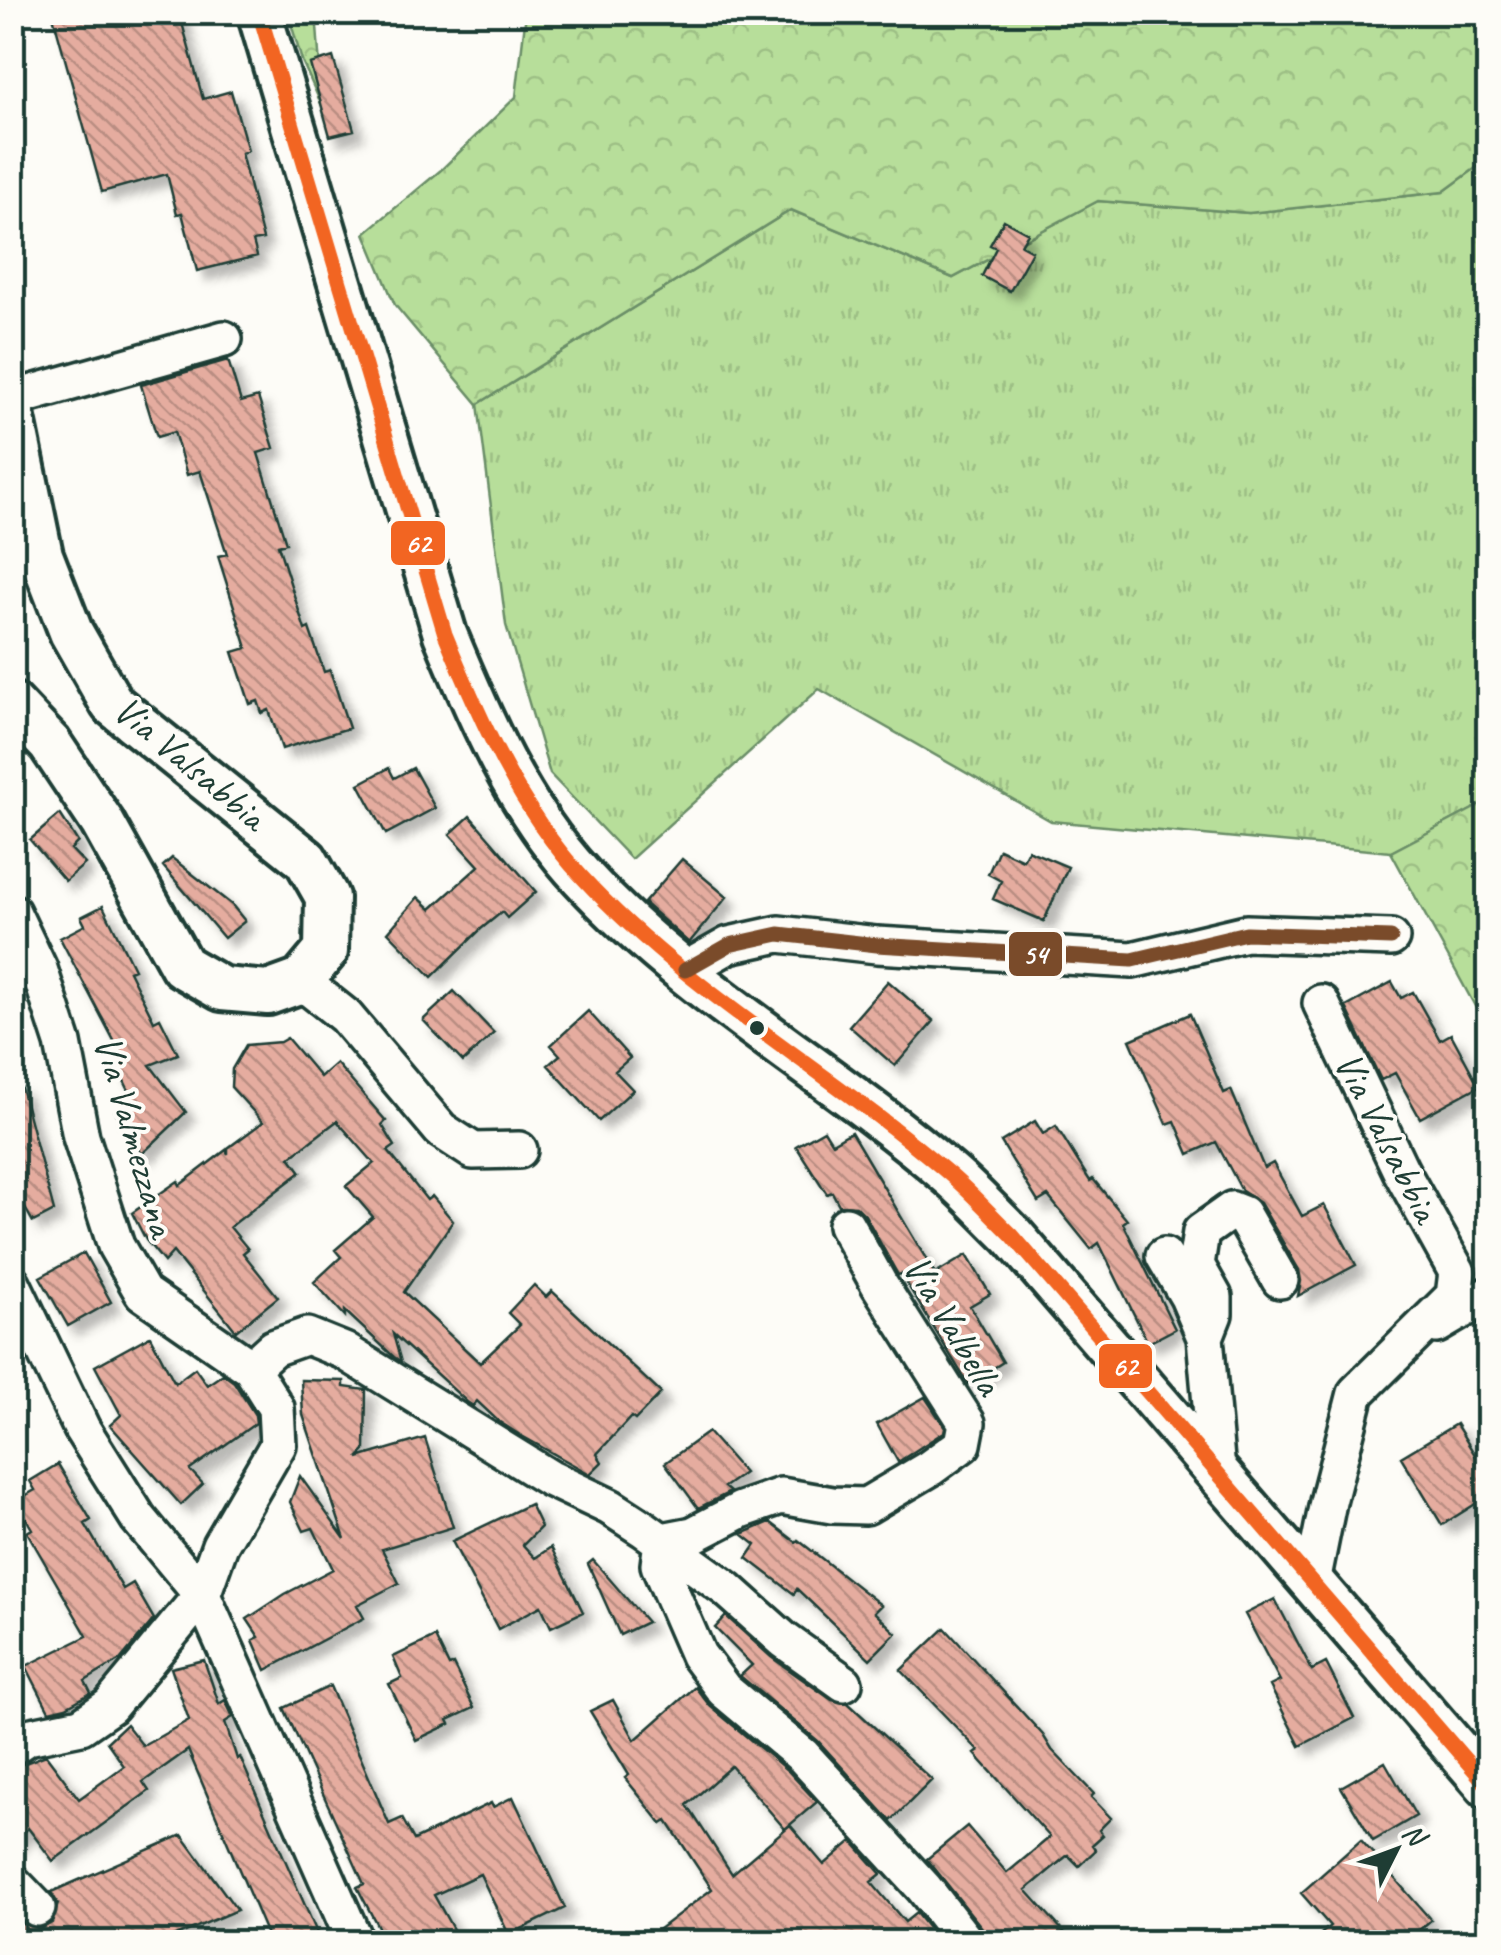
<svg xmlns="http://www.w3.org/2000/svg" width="1501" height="1955" font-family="Caveat,sans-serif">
<defs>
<pattern id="grass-tufts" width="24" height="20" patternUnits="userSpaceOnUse" patternTransform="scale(2.5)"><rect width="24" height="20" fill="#b7de9a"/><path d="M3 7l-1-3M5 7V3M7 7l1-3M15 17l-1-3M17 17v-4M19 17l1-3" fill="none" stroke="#9dbf85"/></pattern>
<pattern id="forest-crowns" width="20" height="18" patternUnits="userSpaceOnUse" patternTransform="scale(2.5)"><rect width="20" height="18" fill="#b7de9a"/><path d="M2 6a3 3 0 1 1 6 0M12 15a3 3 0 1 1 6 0" fill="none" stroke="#9dbf85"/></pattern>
<pattern id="building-back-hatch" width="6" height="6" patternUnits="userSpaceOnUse" patternTransform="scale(2.5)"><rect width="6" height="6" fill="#e5ac9f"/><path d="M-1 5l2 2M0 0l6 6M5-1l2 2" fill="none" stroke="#b98d82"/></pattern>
<filter id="shadow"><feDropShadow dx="9" dy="9" stdDeviation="5" flood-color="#0004"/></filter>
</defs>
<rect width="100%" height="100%" fill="#fdfcf7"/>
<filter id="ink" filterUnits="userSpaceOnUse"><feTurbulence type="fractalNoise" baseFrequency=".01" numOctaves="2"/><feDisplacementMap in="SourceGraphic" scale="20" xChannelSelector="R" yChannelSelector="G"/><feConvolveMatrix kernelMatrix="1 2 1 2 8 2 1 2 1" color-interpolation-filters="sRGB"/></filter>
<g filter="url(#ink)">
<path fill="url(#grass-tufts)" stroke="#6b8e67" stroke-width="2.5" d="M1488,159V801L1391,852L1051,821L819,689L631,859L550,774L506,625L478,404L791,210L953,278L1098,201L1249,213L1443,192Z"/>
<path fill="url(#forest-crowns)" stroke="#6b8e67" stroke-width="2.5" d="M288,13H316L323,108L302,61Z
M526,13H1488V159L1443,192L1249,213L1098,201L953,278L791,210L478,404L395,305L365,233L441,170L516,97Z
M1488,801V1030L1391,852Z"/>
<path fill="url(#building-back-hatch)" stroke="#1f3d34" stroke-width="2.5" filter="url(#shadow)" d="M52,12H179L203,99L231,91L248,151L241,153L263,239L253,241L257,256L197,271L182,213L177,214L167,174L102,192Z
M333,57L354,130L330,136L310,64Z
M1004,220L1028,233L1021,245L1032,251L1010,291L982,276L996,248L990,245Z
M228,360L241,402L258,397L274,448L258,453L286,543L278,545L305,630L309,628L324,672L330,670L349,728L282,749L269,710L262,713L258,701L250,704L233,652L247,648L218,556L227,554L200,471L187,475L174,432L157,437L141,385Z
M389,768L394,778L413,768L435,808L386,834L359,784Z
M60,814L78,842L71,849L85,864L65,881L30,840Z
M470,816L536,892L507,918L502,912L481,929L432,977L388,932L418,897L431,909L479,866L450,834Z
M999,849L1023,860L1028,850L1068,867L1044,921L993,899L1001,881L988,874Z
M172,858L232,905L245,921L224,938L163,866Z
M682,859L727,897L689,943L644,903Z
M103,906L134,969L129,971L154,1021L160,1018L178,1054L150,1065L186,1112L142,1154L115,1111L133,1099L113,1058L121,1054L60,938L85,925L81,917Z
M888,981L934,1021L895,1066L849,1026Z
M1392,982L1401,998L1413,992L1440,1040L1451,1034L1479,1086L1420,1118L1395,1073L1381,1080L1346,1007Z
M454,991L494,1033L463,1062L423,1020Z
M588,1011L630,1058L615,1071L633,1090L599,1121L548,1065L560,1055L551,1045Z
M1190,1014L1224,1093L1231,1090L1264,1168L1273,1163L1302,1216L1324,1205L1356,1265L1298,1296L1301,1281L1299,1270L1260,1203L1242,1191L1216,1142L1189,1154L1175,1121L1167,1124L1130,1040Z
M287,1038L320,1077L336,1063L386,1121L382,1125L395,1146L388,1151L427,1200L432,1196L453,1221L404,1292L480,1363L520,1325L508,1313L534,1285L546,1297L552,1291L661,1393L635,1420L631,1417L597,1454L602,1462L590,1474L520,1435L498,1421L477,1401L473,1406L467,1402L393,1334L401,1362L394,1357L345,1311V1316L314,1282L341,1257L335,1250L373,1217L346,1186L374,1163L337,1121L290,1157L301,1172L230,1227L248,1249L243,1253L278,1297L236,1331L173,1252L164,1262L146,1240L132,1213L178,1181L180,1185L226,1150L228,1154V1148L263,1122L231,1087L232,1069L246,1045L280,1042Z
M21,1087L54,1211L33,1222L12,1185V1088Z
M1035,1121L1043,1134L1056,1126L1090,1181L1093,1179L1127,1220L1123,1223L1175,1329L1148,1343L1099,1243L1091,1249L1048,1196L1038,1202L1001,1142Z
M824,1130L832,1143L851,1132L935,1274L967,1255L990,1294L970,1306L1003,1362L968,1384L901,1274L898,1275L865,1215L856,1206L839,1205L832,1192L827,1194L796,1146Z
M84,1253L111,1302L68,1326L40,1277Z
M150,1336L175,1383L195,1368L207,1385L223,1374L234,1382L255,1415L256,1423L190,1470L203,1484L181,1505L110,1425L121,1415L95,1366Z
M301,1380L344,1381V1387L366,1390L365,1451L358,1458L425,1438L453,1527L382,1549L399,1583L357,1605L364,1618L266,1670L253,1640L259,1637L247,1619L285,1594L333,1569L313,1528L304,1531L290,1502L300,1476L345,1539L303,1415Z
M925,1397L945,1427L944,1432L898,1462L877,1424Z
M1456,1424L1488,1476V1496L1442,1525L1401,1457Z
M708,1432L744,1473L724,1487L730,1492L698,1508L665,1463Z
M58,1464L91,1520L85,1524L123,1589L133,1583L154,1619L120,1660L85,1681L91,1693L66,1707L49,1711L26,1666L87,1636L27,1532L32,1529L16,1501L35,1490L30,1481Z
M530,1504L541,1527L523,1545L535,1558L551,1547L583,1612L551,1627L541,1606L498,1629L452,1541Z
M770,1522L796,1542L798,1540L881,1605L874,1612L896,1633L870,1659L797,1589L794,1594L747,1558L756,1545L742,1534Z
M593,1560L647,1622L620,1635L588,1564Z
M1275,1599L1312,1670L1326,1663L1354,1718L1300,1746L1270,1686L1280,1681L1245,1614Z
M726,1616L771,1657L832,1700L848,1703L932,1780L891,1821L818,1741L740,1676L752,1665L715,1628Z
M945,1628L1043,1735L1052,1750L1094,1794L1091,1797L1111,1818L1099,1830L1103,1835L1092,1845L1096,1850L1079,1866L1068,1855L1026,1890L1073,1942H987L983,1929L927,1859L967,1826L1007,1873L1050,1837L975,1754L979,1751L901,1670Z
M435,1637L449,1666L453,1664L474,1708L448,1720L450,1724L416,1740L389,1684L402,1678L393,1657Z
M204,1660L219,1704L225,1700L233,1717L225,1722L237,1759L240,1757L321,1942H270L188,1750L143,1782L149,1791L53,1861L28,1828L12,1846V1768L46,1755L79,1799L124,1766L107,1742L126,1724L143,1746L189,1720L171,1668Z
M330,1686L389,1824L402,1818L414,1840L491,1803L493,1807L513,1797L565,1908L509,1935L480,1874L434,1895L460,1942H386L357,1887L364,1884L284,1708Z
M695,1687L710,1706L788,1771L817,1802L785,1829L731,1766L687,1805L732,1874L790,1825L824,1865L852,1841L881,1874L871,1882L905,1922L916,1913L939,1942H642L712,1889L667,1821L662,1824L625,1778L629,1775L590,1711L613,1700L635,1740Z
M1385,1762L1416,1816L1373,1841L1341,1787Z
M182,1835L237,1910L162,1942H12V1927L23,1924L41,1929L52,1923L58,1904L51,1892Z
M1361,1840L1431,1920L1405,1942H1312L1330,1926L1301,1893Z"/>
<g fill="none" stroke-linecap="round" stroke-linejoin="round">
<defs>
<path id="minor" d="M12,399L224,339
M12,912L39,969L63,1043L81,1137L116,1246L143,1293L251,1368L276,1408L278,1445L220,1545L202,1595L110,1706L81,1726L27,1737L12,1747
M685,970L729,945L779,934L877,945L1132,960L1246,933L1391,938
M301,981L345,1016L441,1130L473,1151L519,1150
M846,1225L880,1286L967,1423L963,1444L930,1468L866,1506L832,1505L781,1496L741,1510L693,1535L662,1541L659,1565L698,1655L724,1690L803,1756L924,1888L966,1942
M1164,1256L1188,1297L1205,1337L1217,1471
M12,1283L82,1429L138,1518L202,1595L355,1942
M1437,1325L1488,1295
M1205,1337L1214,1314V1297L1196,1265L1201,1232L1232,1210L1242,1214L1280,1280
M251,1368L273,1348L307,1336L344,1351L549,1478L610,1507L644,1529L727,1589L784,1640L844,1683
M1312,1582L1328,1502L1356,1393L1454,1296L1457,1272L1401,1171L1321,1003
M12,1882L37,1908"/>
<path id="major" d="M259,12L445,634C480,719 518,808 582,877C688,992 828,1070 947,1172C970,1191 990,1214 1012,1235L1488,1786
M12,414L41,555L71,632L112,704L306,860L327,897L326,951L301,981L268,993L222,989L182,966L102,822L50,744L12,704"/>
</defs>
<use href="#minor" stroke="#1f3d34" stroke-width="42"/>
<use href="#major" stroke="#1f3d34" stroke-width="50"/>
<use href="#minor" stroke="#fdfcf7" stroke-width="35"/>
<use href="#major" stroke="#fdfcf7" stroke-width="42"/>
<defs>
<path id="bus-1" d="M259,12L445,634C480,719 518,808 582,877C688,992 828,1070 947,1172C970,1191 990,1214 1012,1235L1488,1786"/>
<path id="bus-2" d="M685,970L729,945L779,934L877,945L1132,960L1246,933L1391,938"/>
</defs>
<use href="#bus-1" stroke="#fdfcf7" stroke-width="22"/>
<use href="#bus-2" stroke="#fdfcf7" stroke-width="22"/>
<use href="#bus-1" stroke="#f26522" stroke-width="15"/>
<use href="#bus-2" stroke="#7a4b2a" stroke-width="15"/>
</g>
</g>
<circle fill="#1f3d34" stroke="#fdfcf7" stroke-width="4" cx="757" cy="1028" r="9"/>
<g text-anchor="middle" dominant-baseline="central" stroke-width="8" stroke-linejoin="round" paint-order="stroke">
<g font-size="40" fill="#1f3d34" stroke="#fdfcf7">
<text transform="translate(190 763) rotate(40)">Via Valsabbia</text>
<text transform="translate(135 1136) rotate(74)">Via Valmezzana</text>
<text transform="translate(1387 1137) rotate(63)">Via Valsabbia</text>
<text transform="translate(953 1325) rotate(59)">Via Valbella</text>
</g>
</g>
<g stroke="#fdfcf7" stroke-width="4">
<rect x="389" y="519" width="58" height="48" rx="10" fill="#f26522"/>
<rect x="1007" y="930" width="57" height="48" rx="10" fill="#7a4b2a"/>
<rect x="1097" y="1342" width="57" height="48" rx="10" fill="#f26522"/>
</g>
<g font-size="28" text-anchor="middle" font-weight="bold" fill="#fff">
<text x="418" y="553">62</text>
<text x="1035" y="964">54</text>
<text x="1125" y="1376">62</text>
</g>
<rect width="1501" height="1955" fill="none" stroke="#fdfcf7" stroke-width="50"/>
<rect x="25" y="25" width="1451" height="1905" fill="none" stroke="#1f3d34" stroke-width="4" filter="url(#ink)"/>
<g transform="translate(1396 1850) rotate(48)" stroke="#fdfcf7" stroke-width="8" paint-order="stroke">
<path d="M0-8L18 38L0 25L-18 38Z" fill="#1f3d34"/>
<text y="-15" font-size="28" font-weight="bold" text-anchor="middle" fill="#1f3d34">N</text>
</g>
</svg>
